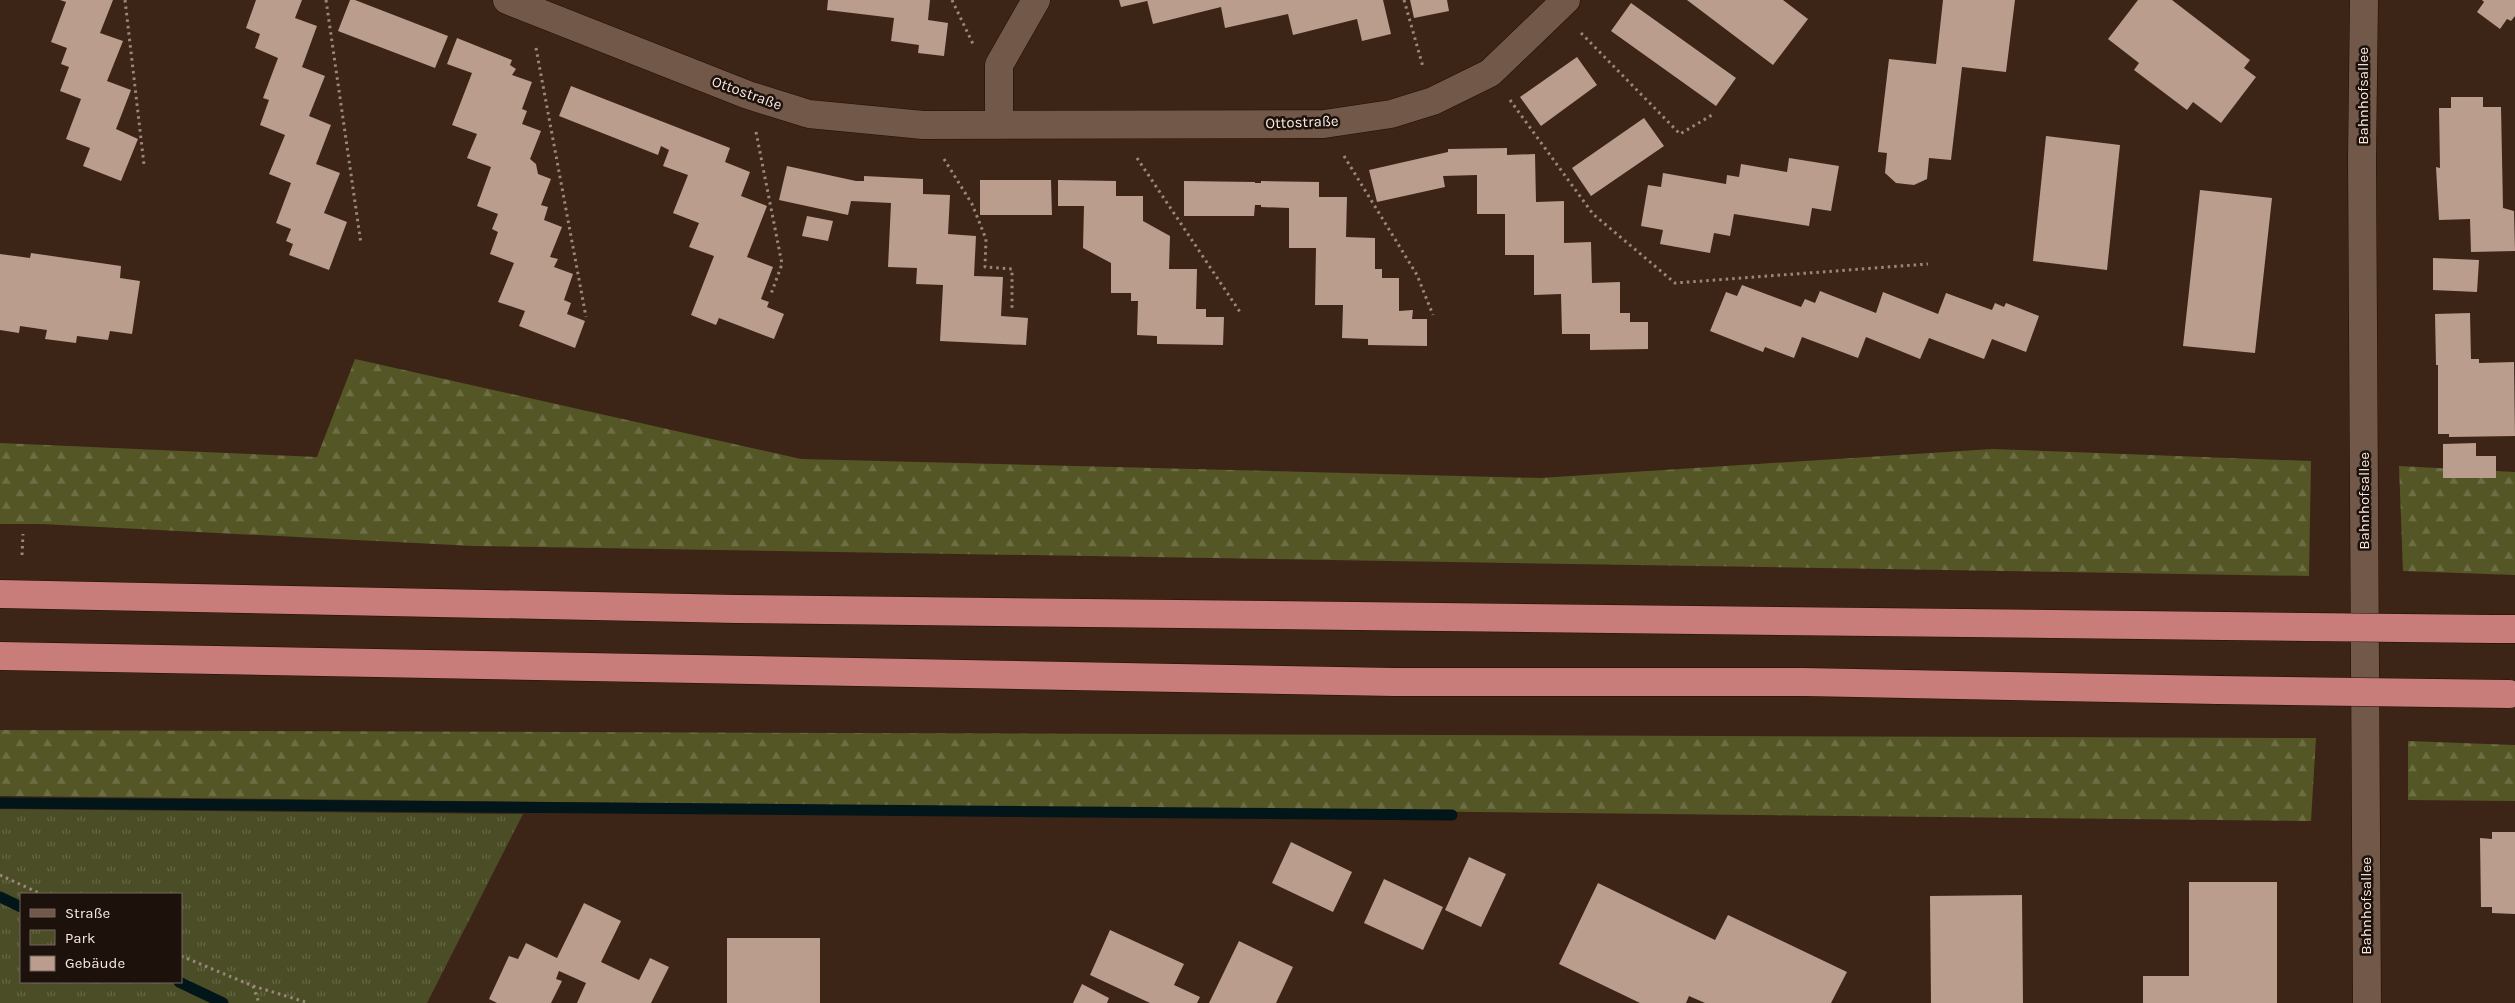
<svg xmlns="http://www.w3.org/2000/svg" width="2515" height="1003" font-family="Karla,sans-serif">
<defs>
<pattern id="forest-firs" width="22" height="20" patternUnits="userSpaceOnUse" patternTransform="scale(1.25)"><rect width="22" height="20" fill="#545626"/><path d="M5 1l3.5 6h-7zM16 11l3.5 6h-7z" fill="#6d6e45"/></pattern>
<pattern id="park-tufts" width="24" height="20" patternUnits="userSpaceOnUse" patternTransform="scale(1.25)"><rect width="24" height="20" fill="#4b4d26"/><path d="M3 7l-1-3M5 7V3M7 7l1-3M15 17l-1-3M17 17v-4M19 17l1-3" fill="none" stroke="#666745"/></pattern>
</defs>
<rect width="100%" height="100%" fill="#3c2517"/>
<path fill="url(#forest-firs)" d="M355,359L801,459L1540,478L1992,449L2311,461L2309,576L474,546L42,524H0V443L317,457Z
M2399,466L2515,472V575L2403,571Z
M0,730L2316,738L2311,821L0,796Z
M2408,741L2515,745V801L2408,800Z"/>
<path fill="url(#park-tufts)" fill-rule="evenodd" d="M0,809L523,814L427,1003H0ZM21,894H181V982H21Z"/>
<g fill="none" stroke-linecap="round" stroke-linejoin="round">
<path stroke="#021519" stroke-width="11" d="M0,803L1452,815
M0,897L21,907
M179,982L223,1003"/>
</g>
<path fill="#ba9d8c" d="M60,0H113L100,33L123,41L107,81L131,90L116,129L138,139L121,181L83,166L90,148L66,139L81,99L60,91L69,67L61,64L67,48L51,42L66,2Z
M256,0H302L295,18L317,26L302,67L325,76L309,116L331,125L316,164L340,173L324,213L347,222L329,270L289,255L293,244L286,241L291,229L276,223L291,183L269,174L285,135L260,125L269,100L263,98L278,58L255,48L260,34L246,28Z
M350,0H355L448,36L435,68L338,31Z
M828,0H930L928,20L948,23L944,56L918,53L919,45L891,41L894,18L827,10Z
M1119,0H1147V1L1121,7Z
M1147,0H1383L1391,34L1362,41L1357,19L1293,35L1288,14L1225,28L1221,7L1153,24Z
M1410,0H1447L1449,11L1414,18Z
M1687,0H1783L1808,19L1773,65Z
M1943,0H2015L2006,72L1962,67L1951,160L1929,158L1927,179L1914,185L1896,183L1885,173L1887,153L1878,152L1889,59L1936,64Z
M2138,0H2172L2250,60L2244,68L2256,77L2221,123L2193,102L2187,110L2134,70L2139,63L2108,39Z
M2482,0H2515V16L2511,21L2507,19L2500,29L2477,12L2484,2Z
M1631,3L1736,78L1716,106L1611,31Z
M457,38L512,60L510,65L516,69L512,75L532,82L522,109L527,111L522,124L541,131L530,159L536,164L538,174L551,179L541,205L548,207L544,220L562,227L550,257L558,259L554,267L573,274L564,300L571,303L567,314L585,321L575,348L519,326L525,311L498,302L514,263L490,254L498,232L492,229L498,214L477,206L491,167L467,158L477,134L452,125L472,73L447,64Z
M1577,57L1597,85L1541,126L1520,97Z
M571,86L730,148L725,162L750,172L741,196L767,206L747,257L773,267L761,299L769,302L767,307L784,314L774,339L719,318L716,325L691,315L714,256L689,247L699,223L673,213L688,175L663,166L669,150L661,146L658,155L559,116Z
M2451,97H2483V107H2501L2503,208L2514,211L2515,251L2471,252L2470,219L2439,220L2436,167L2440,168L2439,108H2451Z
M1644,118L1664,146L1591,196L1572,168Z
M2046,136L2120,145L2107,270L2033,261Z
M1507,148V155L1535,154L1536,202L1564,201V243L1591,242L1592,283L1620,282V313H1630V322H1648V349L1590,350V334H1562L1561,294L1534,295V255H1505V214H1477V175L1443,176L1445,187L1377,202L1369,170L1448,152V149Z
M1789,158L1839,166L1831,211L1812,208L1809,226L1734,214L1730,236L1714,233L1710,253L1660,244L1663,230L1641,226L1648,185L1661,187L1663,173L1726,184L1727,175L1739,177L1741,164L1787,172Z
M787,166L856,181H864V176L923,179V194L950,195L948,234L976,236L974,276L1003,277L1001,316L1028,318L1026,345L940,341L943,285L916,284L917,268L888,267L891,203L851,201L848,215L779,200Z
M980,180H1051L1052,215H980Z
M1058,180L1116,181V196H1143V221L1170,236L1169,269H1197L1196,309H1206V317H1224L1223,345L1157,344V336L1137,335L1138,301H1131V293H1111V263L1083,248L1084,206H1058Z
M1184,181L1255,182V183H1261V181L1319,182V197H1347L1346,237L1375,238V269H1382V278H1399V311L1413,310L1412,319H1427V346L1368,345V339L1342,338L1343,305H1315L1316,248H1289V208L1261,207V205H1255L1254,216H1184Z
M2200,190L2272,198L2255,353L2183,346Z
M807,216L833,221L828,241L802,236Z
M31,253L121,266L120,278L140,281L132,334L110,331L108,340L77,336L76,343L45,339L47,330L20,326L19,333L0,330V254L30,258Z
M2433,258L2479,260L2477,292L2433,290Z
M1742,285L1801,307L1805,299L1815,303L1820,291L1876,313L1883,292L1938,314L1946,293L1992,310L1995,303L2004,307L2006,303L2039,316L2026,352L1992,339L1984,359L1929,338L1920,359L1866,337L1858,358L1802,337L1794,358L1765,347L1763,352L1710,331L1726,292L1737,296Z
M2470,313L2471,359H2479V363L2514,362L2515,436L2449,437V434H2438V365H2436L2435,314Z
M2476,443V456H2496V478H2443V444Z
M2492,832H2515V914L2492,913V907H2481L2480,838L2492,839Z
M1291,842L1352,872L1333,912L1272,883Z
M1469,857L1506,874L1481,927L1445,910Z
M1384,879L1443,907L1423,950L1364,923Z
M2189,882H2277V1003H2143V976H2189Z
M1598,883L1715,940L1728,915L1847,972L1831,1003H1705L1689,996L1686,1003H1640L1559,964Z
M2022,895L2023,1003H1931L1930,896Z
M584,903L621,921L601,962L639,980L650,958L669,967L651,1003H577L586,983L559,971L556,979L562,981L551,1003H497L489,999L509,956L518,959L526,943L557,958Z
M1110,930L1184,964L1174,985L1200,997L1197,1003H1150L1090,975Z
M727,938H820V1003H727Z
M1239,941L1293,967L1276,1003H1209Z
M1082,984L1109,998L1107,1003H1073Z"/>
<g fill="none" stroke-linecap="round" stroke-linejoin="round">
<defs>
<path id="minor" d="M507,0L748,95L809,114L923,125L1324,124L1391,114L1433,101L1490,73L1566,0
M2364,0L2362,158L2367,1003
M999,124V65L1036,0"/>
<path id="motorway" d="M0,594L737,609L2223,626
M2493,629H2515
M0,656L1394,682H1804L2218,690"/>
</defs>
<use href="#minor" stroke="#220e02" stroke-width="29"/>
<use href="#motorway" stroke="#220e02" stroke-width="29"/>
<path stroke="#9a877b" stroke-width="3" stroke-dasharray="2.5 4" stroke-linecap="butt" d="M125,0L144,165
M326,0L361,244
M952,0L973,44
M1404,0L1423,67
M1581,33L1680,134L1712,115
M536,48L586,317
M1510,100L1593,214L1675,283L1928,264
M756,132L782,264L771,294
M1344,156L1417,275L1433,315
M1137,158L1240,312
M944,159L972,204L986,239L985,267L1012,269V309
M22,555L23,534
M0,875L41,894
M181,956L253,986L259,1003
M253,986L309,1003"/>
<use href="#minor" stroke="#725848" stroke-width="28"/>
<use href="#motorway" stroke="#c87d7a" stroke-width="28"/>
<defs>
<path id="motorway-bridge" d="M2223,626L2493,629
M2218,690L2509,694"/>
</defs>
<use href="#motorway-bridge" stroke="#220e02" stroke-width="29" stroke-linecap="butt"/>
<use href="#motorway-bridge" stroke="#c87d7a" stroke-width="28"/>
</g>
<g text-anchor="middle" dominant-baseline="central" stroke-width="5" stroke-linejoin="round" paint-order="stroke">
<g font-size="15" fill="#f9e9e0" stroke="#1c110b">
<text transform="translate(747 93) rotate(20)">Ottostraße</text>
<text transform="translate(2363 96) rotate(-90)">Bahnhofsallee</text>
<text transform="translate(1302 122) rotate(-2)">Ottostraße</text>
<text transform="translate(2364 501) rotate(-90)">Bahnhofsallee</text>
<text transform="translate(2366 906) rotate(-90)">Bahnhofsallee</text>
</g>
</g>
<rect x="20" y="893" width="162" height="90" fill="#1c110b" stroke="#746760"/>
<rect x="30" y="909" width="25" height="8" fill="#725848" stroke="#746760"/>
<text x="65" y="918" font-size="15" fill="#f9e9e0">Straße</text>
<rect x="30" y="930" width="25" height="15" fill="url(#park-tufts)" stroke="#746760"/>
<text x="65" y="943" font-size="15" fill="#f9e9e0">Park</text>
<rect x="30" y="956" width="25" height="15" fill="#ba9d8c" stroke="#746760"/>
<text x="65" y="968" font-size="15" fill="#f9e9e0">Gebäude</text>
</svg>
